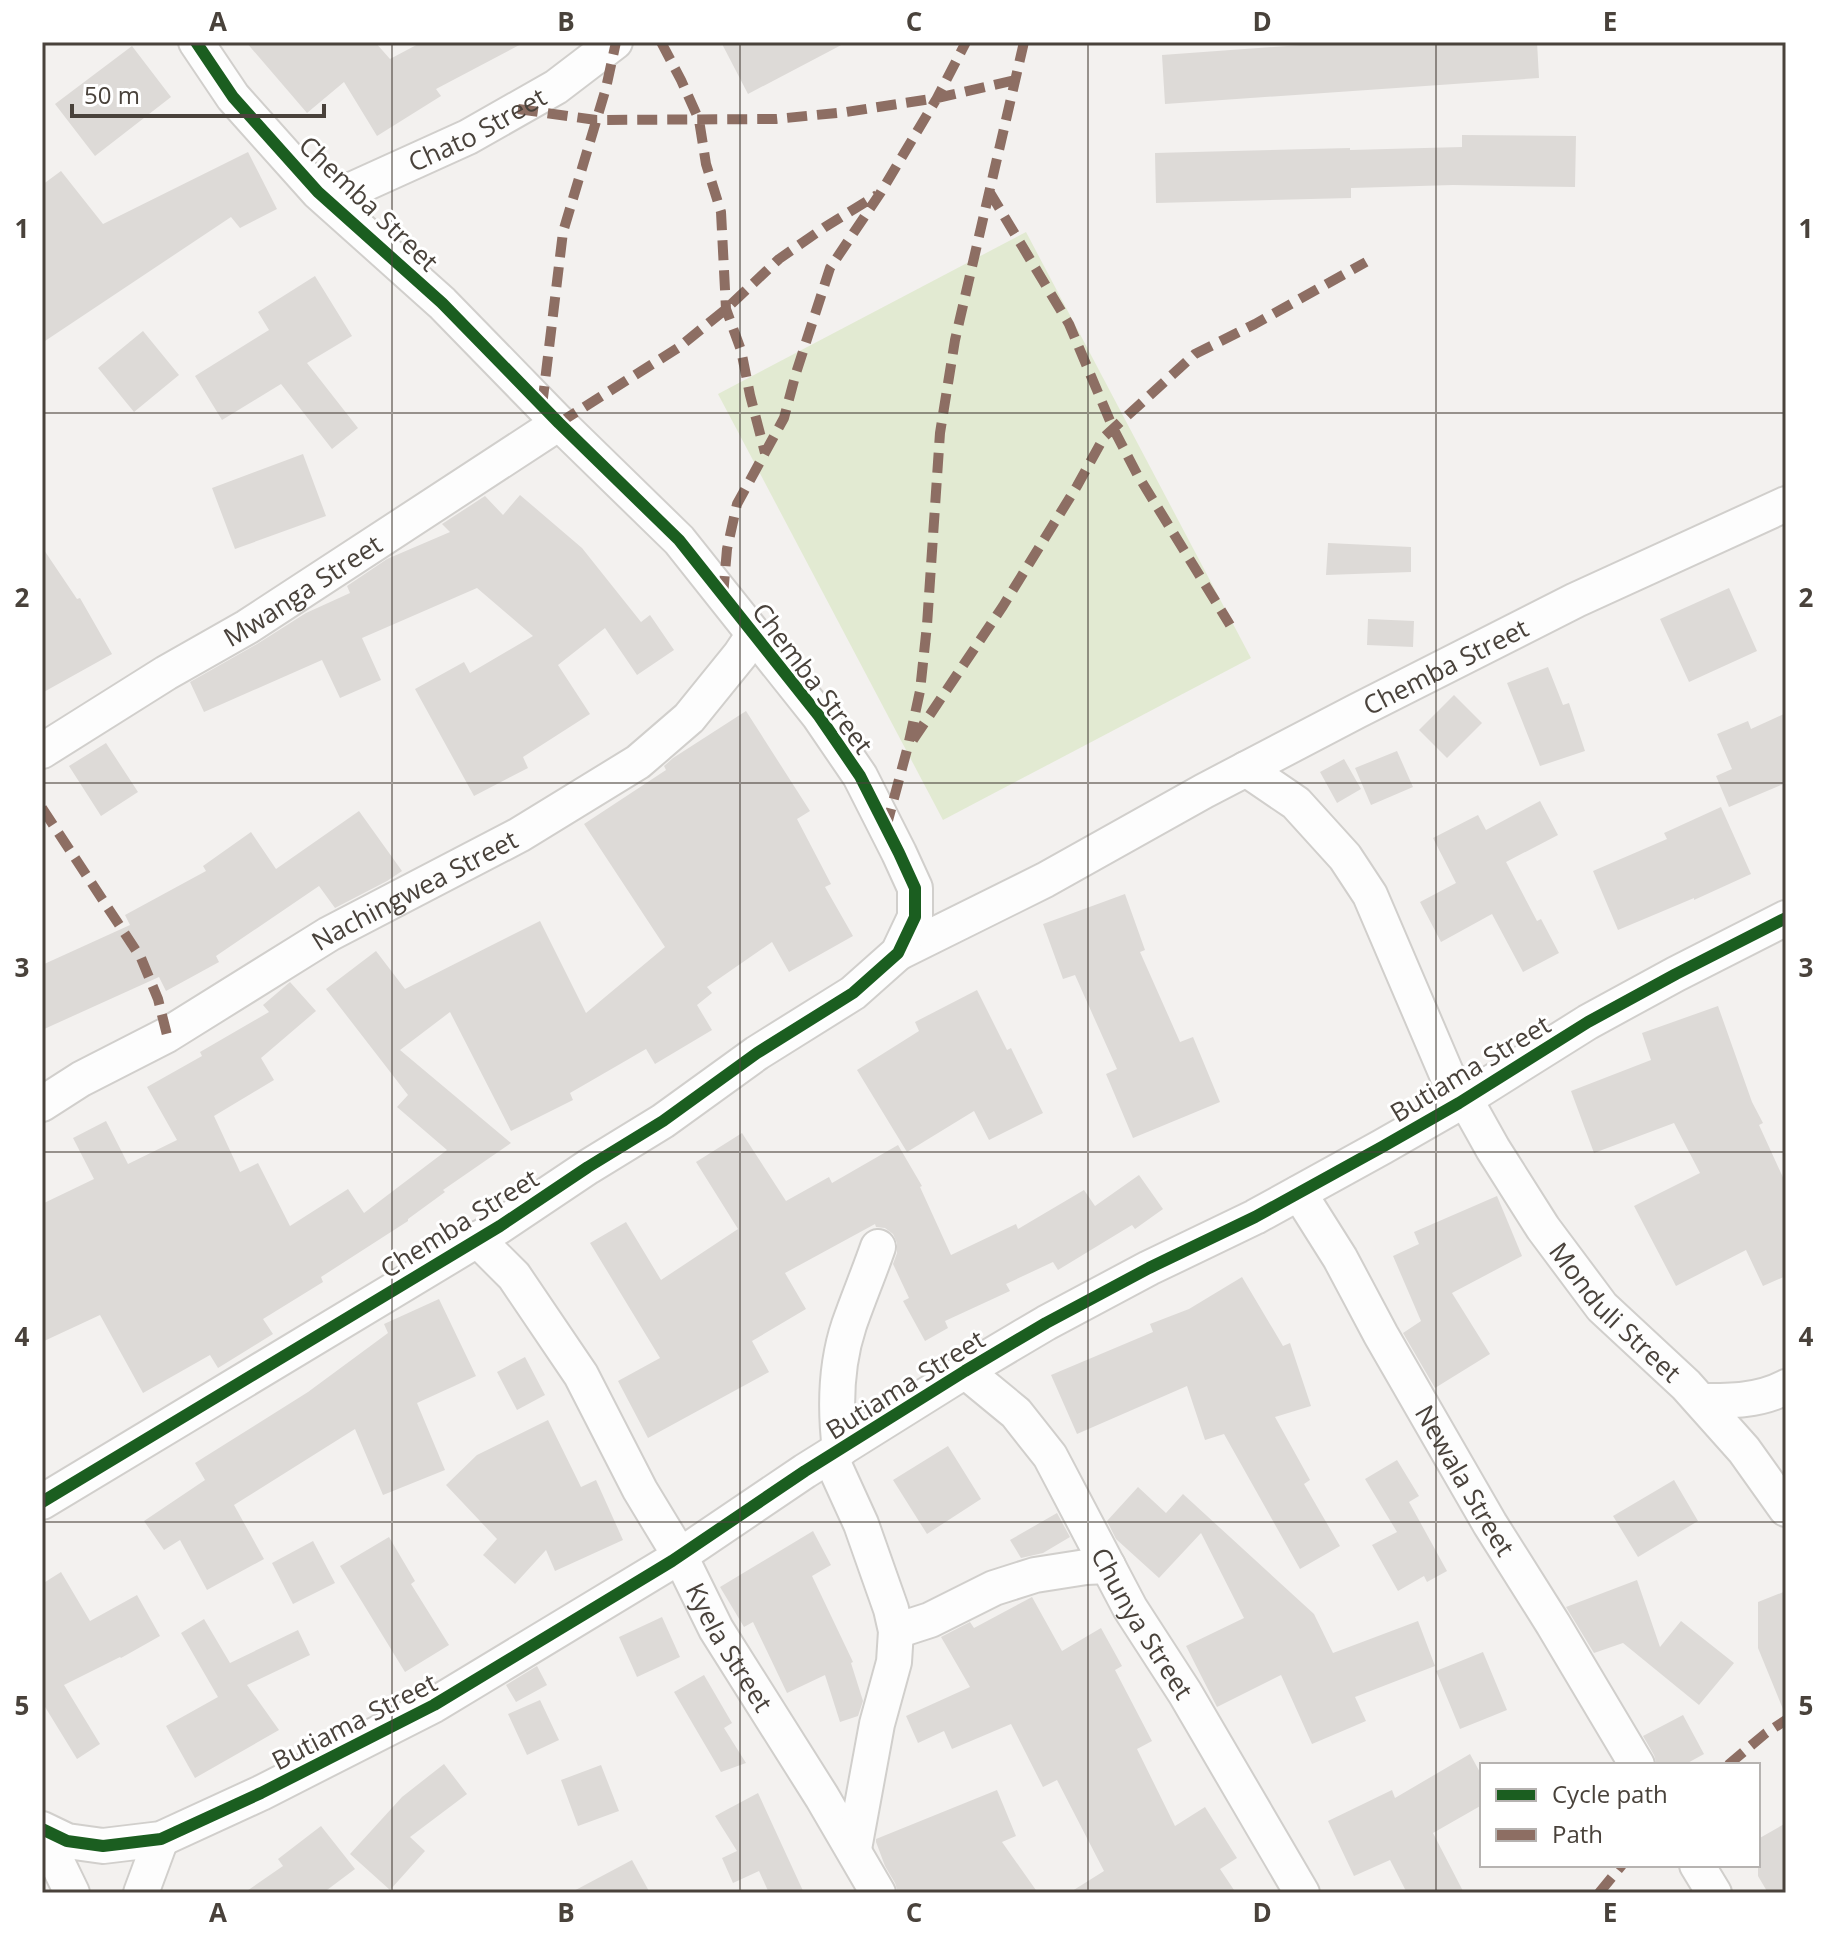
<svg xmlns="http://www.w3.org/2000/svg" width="1828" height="1935" font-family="'Open Sans',sans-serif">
<rect width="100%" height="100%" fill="#f3f1ef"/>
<path fill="#e2ead2" d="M1026,232L1251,658L943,820L718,394Z"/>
<path fill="#dddad7" d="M246,42H375L390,59L422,42H525L436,89L441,96L377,136L344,82L307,113Z
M721,42H847L748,94Z
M1342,42H1537L1539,78L1165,104L1162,55Z
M132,46L171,97L95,156L55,104Z
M1462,135L1576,136L1575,187L1453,185L1351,188V198L1156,203L1155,153L1350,148V150L1462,147Z
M248,152L277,209L240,228L231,217L42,343V185L61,171L103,224Z
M315,276L352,336L307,363L358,428L332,449L281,384L222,420L195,376L269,330L258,312Z
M143,331L179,375L134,412L98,368Z
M303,454L326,516L235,549L212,488Z
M520,495L582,548L641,622L650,615L674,650L637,675L605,628L558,665L590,714L523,757L528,768L474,796L415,689L464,662L470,673L533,636L477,588L362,638L381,680L340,698L322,660L204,712L190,682L257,644L306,613L350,593L347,586L387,559L450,532L442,524L485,496L503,515Z
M1328,543L1411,547V572L1326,575Z
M42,547L77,599L80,598L112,654L42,693Z
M1729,588L1757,651L1689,682L1660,619Z
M1368,619L1414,621L1413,647L1367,645Z
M1548,667L1563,705L1569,703L1585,751L1540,766L1507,683Z
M1454,695L1482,723L1447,758L1419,730Z
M746,711L810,811L797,819L831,884L825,887L853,936L789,972L772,942L707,987L712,993L697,1005L712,1030L655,1064L646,1049L570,1093L573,1100L511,1131L450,1012L400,1050L511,1143L443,1190L445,1192L408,1219V1221L321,1277L323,1282L263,1319L273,1334L218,1368L210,1355L143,1393L100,1315L42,1342V1204L94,1179L73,1138L106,1121L128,1164L177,1140L147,1087L202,1056L200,1052L269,1012L263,1005L290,982L316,1011L261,1058L274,1080L214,1116L240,1172L258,1163L290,1226L348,1189L364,1213L447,1150L397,1107L408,1095L326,989L376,951L405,989L540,921L586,1013L665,947L584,824L666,770L664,766L673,758Z
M1786,713V783L1729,807L1716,776L1732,769L1717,734L1748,721L1751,729Z
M106,743L138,792L101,816L69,766Z
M1397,751L1413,787L1371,805L1355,768Z
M1344,759L1361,789L1337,803L1320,772Z
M1540,801L1558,835L1506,862L1537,921L1541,919L1559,953L1523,972L1492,914L1441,942L1420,902L1456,883L1433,838L1478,815L1486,830Z
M1721,807L1751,874L1694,900V898L1618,930L1593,871L1667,839L1664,833Z
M359,811L402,871L387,881L335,908L319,886L216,956L219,962L166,991L159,977L42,1030V965L130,925L125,915L206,871L203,866L251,832L276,869Z
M1125,894L1145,950L1140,952L1180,1042L1193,1037L1220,1102L1133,1138L1106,1074L1117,1069L1075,975L1063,979L1043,924Z
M977,990L1007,1050L1011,1048L1043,1113L989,1140L974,1111L907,1152L857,1070L919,1031L915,1022Z
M1718,1006L1752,1102L1763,1123L1759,1125L1786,1184V1276L1763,1286L1746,1250L1676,1286L1634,1206L1700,1173L1674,1123L1594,1153L1571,1091L1651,1060L1642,1033Z
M742,1133L786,1201L829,1177L832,1183L898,1145L922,1186L920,1187L951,1255L1016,1224L1018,1229L1084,1190L1095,1206L1139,1175L1163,1209L1135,1229L1132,1225L1058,1270L1053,1262L1006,1284L1010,1291L945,1321L948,1328L925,1341L903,1301L909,1298L893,1264L897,1253V1243L893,1234L885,1228L876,1227L875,1224L785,1273L806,1309L752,1341L769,1372L648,1438L618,1381L660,1358L590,1243L626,1222L661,1280L738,1229L696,1162Z
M1497,1196L1522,1256L1452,1293L1490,1354L1435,1388L1403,1333L1421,1321L1393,1256L1419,1244L1414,1232Z
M1242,1277L1283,1346L1290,1343L1311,1406L1275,1417L1310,1480L1304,1484L1340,1546L1300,1569L1224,1434L1205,1440L1187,1386L1077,1434L1051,1375L1153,1332L1150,1324L1189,1309Z
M439,1299L476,1376L417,1403L445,1470L383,1495L355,1429L234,1505L264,1559L207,1590L180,1540L164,1550L144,1521L205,1480L195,1463L308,1392L388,1333L384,1324Z
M525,1357L545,1395L517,1410L497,1372Z
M548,1420L581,1487L596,1480L623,1540L555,1571L546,1550L515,1584L483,1555L497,1539L446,1485L477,1455Z
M948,1446L981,1499L927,1534L893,1480Z
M1397,1460L1419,1496L1409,1502L1447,1571L1427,1582L1424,1576L1398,1591L1372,1545L1397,1532L1365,1479Z
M1674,1480L1698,1521L1638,1557L1613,1516Z
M1138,1487L1166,1513L1183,1494L1314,1614L1333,1653L1418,1621L1435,1666L1355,1697L1366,1721L1312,1744L1281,1675L1217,1707L1186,1646L1244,1618L1201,1533L1159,1578L1116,1539L1107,1521Z
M1057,1513L1070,1537L1043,1553L1021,1558L1010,1540Z
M813,1531L831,1565L812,1576L853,1662L851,1663L863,1701L858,1716L840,1722L825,1675L787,1693L753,1622L744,1627L720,1587Z
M389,1537L415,1581L411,1584L449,1645L405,1672L340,1566Z
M313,1541L335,1583L293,1604L272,1563Z
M61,1572L90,1621L137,1595L160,1636L121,1658L120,1657L64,1685L100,1744L77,1759L42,1702V1584Z
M1637,1580L1660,1647L1681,1621L1734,1663L1699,1705L1623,1643L1594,1653L1566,1607Z
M1786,1591V1714H1785L1758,1648V1602Z
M1032,1597L1062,1651L1101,1628L1122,1666L1115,1670L1152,1741L1137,1749L1175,1826L1205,1807L1237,1858L1220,1869L1236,1893H1069L1104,1871L1057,1780L1043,1787L1011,1724L952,1749L944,1731L918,1743L906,1716L970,1687L941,1637L970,1622L974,1628Z
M662,1617L680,1657L637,1677L619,1637Z
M204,1619L230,1663L298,1630L310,1655L247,1685L279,1730L195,1778L166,1726L218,1697L181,1633Z
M1483,1652L1507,1710L1460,1729L1436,1671Z
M537,1666L547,1685L516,1702L506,1685Z
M704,1675L732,1723L724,1728L746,1763L721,1772L674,1692Z
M540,1700L559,1740L527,1755L508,1714Z
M1683,1715L1704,1754L1684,1765H1657L1654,1755L1643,1736Z
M1470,1754L1482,1776V1805L1433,1833L1464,1893H1407L1390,1860L1354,1876L1328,1821L1392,1790L1395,1798Z
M444,1764L467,1794L410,1837L425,1851L390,1890L350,1854L402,1797Z
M601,1765L619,1811L578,1826L561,1780Z
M997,1790L1016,1836L1002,1842L1038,1893H898L895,1883L885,1866L876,1842V1839Z
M758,1793L804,1893H769L759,1871L733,1883L722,1858L737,1851L715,1816Z
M1786,1823V1893H1768L1758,1876V1839Z
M321,1826L355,1869L323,1893H244L283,1866L278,1859Z
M632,1860L650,1893H570Z"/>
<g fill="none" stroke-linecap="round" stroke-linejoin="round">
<defs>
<g id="street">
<path id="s1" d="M329,200L468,137L556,87L615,42"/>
<path id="s2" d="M42,751L166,673L247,627L559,423"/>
<path d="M1246,769L1296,803L1345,857L1370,895L1459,1103"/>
<path id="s3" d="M898,953L1045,880L1204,791L1357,711L1576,600L1786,504"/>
<path id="s4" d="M1465,1099L1493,1149L1543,1228L1602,1307L1686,1385L1744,1450L1786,1509"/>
<path id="s5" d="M42,1104L81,1079L167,1035L329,934L519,835L638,762L689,718L740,655L754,634"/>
<path id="s6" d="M1299,1193L1340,1258L1381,1335L1490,1524L1553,1624L1637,1765"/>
<path id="s7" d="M477,1239L514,1276L581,1375L640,1490L680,1556L716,1629L822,1797L878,1893"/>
<path id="s8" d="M965,1371L1016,1413L1050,1456L1130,1608L1185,1693L1302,1893"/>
<path d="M1701,1401C1731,1401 1759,1401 1786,1387"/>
<path d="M840,1450C835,1409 836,1364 849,1325C858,1299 869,1273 878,1247"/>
<path d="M830,1456L861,1524L891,1609L896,1631L894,1662L877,1724L854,1849"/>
<path d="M42,1502L500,1226L588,1167L663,1121L757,1053L853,993L898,953L915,917V888L899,853L860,776L819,716L679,540L559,423L442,303L318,192L233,97L196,42"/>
<path d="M896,1631L930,1620L994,1588L1035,1575L1086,1567L1108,1566"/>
<path d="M42,1829L67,1841L103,1846L161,1839L261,1793L434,1705L672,1561L805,1471L965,1371L1046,1323L1149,1268L1255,1217L1382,1147L1459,1103L1588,1022L1676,974L1786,918"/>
<path d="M42,1831L72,1893"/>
<path d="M1697,1865L1714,1893"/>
<path d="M141,1893L161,1839"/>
</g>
</defs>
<use href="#street" stroke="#d1cfcc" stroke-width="38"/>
<use href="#street" stroke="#fdfdfd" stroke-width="34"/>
<path stroke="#8d6e63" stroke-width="10" stroke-dasharray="20 10" stroke-linecap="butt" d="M661,42L681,80L699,120L706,164L721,212L726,309L741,350L750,395L765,453
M518,109L596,120L776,119L846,112L937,98L1016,80
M989,191L1069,324L1113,428L1137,474L1230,625
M542,406L563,232L606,88L616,42
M559,423L678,348L726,309L779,259L825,227L877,195
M723,596L727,549L737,504L784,418L796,373L830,268L881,192L937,98L966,42
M913,740L1003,606L1077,486L1104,437L1195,354L1255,324L1366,262
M42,808L141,958L158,999L167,1035
M886,828L908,746L920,691L927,625L940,433L955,340L1024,42
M1728,1765L1766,1733L1786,1720
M1599,1893L1622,1865"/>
<defs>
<path id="cycleway" d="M42,1502L500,1226L588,1167L663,1121L757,1053L853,993L898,953L915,917V888L899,853L860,776L819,716L679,540L559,423L442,303L318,192L233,97L196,42
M42,1829L67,1841L103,1846L161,1839L261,1793L434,1705L672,1561L805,1471L965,1371L1046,1323L1149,1268L1255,1217L1382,1147L1459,1103L1588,1022L1676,974L1786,918"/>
</defs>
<use href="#cycleway" stroke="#fff" stroke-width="17"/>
<use href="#cycleway" stroke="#1b5e20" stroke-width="12"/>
</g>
<path fill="none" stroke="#49423b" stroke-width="2" stroke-opacity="0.55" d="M392,42V1893M740,42V1893M1088,42V1893M1436,42V1893M42,413H1786M42,783H1786M42,1152H1786M42,1522H1786"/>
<g text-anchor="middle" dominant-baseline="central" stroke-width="6" stroke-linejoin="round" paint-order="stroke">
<g font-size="26" fill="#49423b" stroke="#fff">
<text stroke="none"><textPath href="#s1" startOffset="164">Chato Street</textPath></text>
<text transform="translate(369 203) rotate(44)">Chemba Street</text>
<text stroke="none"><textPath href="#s2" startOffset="306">Mwanga Street</textPath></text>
<text stroke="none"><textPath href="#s3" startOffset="618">Chemba Street</textPath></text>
<text transform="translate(813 678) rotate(53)">Chemba Street</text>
<text stroke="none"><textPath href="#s5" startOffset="430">Nachingwea Street</textPath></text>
<text transform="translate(1470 1068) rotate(-31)">Butiama Street</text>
<text transform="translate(459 1223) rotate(-32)">Chemba Street</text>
<text stroke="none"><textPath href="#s4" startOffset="262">Monduli Street</textPath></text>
<text transform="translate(905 1384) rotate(-32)">Butiama Street</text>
<text stroke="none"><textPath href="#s6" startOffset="332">Newala Street</textPath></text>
<text stroke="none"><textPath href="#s8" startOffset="312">Chunya Street</textPath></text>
<text stroke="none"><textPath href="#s7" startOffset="482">Kyela Street</textPath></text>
<text transform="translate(354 1721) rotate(-27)">Butiama Street</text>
</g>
</g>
<rect width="1828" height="1935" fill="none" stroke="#ffffff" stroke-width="88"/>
<rect x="1480" y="1763" width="280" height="104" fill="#ffffff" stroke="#b6b3b1" stroke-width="2"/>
<rect x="1496" y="1789" width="40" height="12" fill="#1b5e20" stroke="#b6b3b1" stroke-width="2"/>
<text x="1552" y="1803" font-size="24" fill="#49423b">Cycle path</text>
<rect x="1496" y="1829" width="40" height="12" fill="#8d6e63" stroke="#b6b3b1" stroke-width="2"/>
<text x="1552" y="1843" font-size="24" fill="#49423b">Path</text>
<path d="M72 104v12h252v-12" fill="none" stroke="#49423b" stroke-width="4"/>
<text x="84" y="104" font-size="24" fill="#49423b" stroke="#ffffff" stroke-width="6" paint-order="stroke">50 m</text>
<rect x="44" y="44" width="1740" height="1847" fill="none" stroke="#49423b" stroke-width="3"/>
<g font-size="26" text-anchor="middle" font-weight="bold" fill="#49423b">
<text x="218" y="31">A</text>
<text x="566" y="31">B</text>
<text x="914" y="31">C</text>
<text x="1262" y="31">D</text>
<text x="1610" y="31">E</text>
<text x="22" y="238">1</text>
<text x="1806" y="238">1</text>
<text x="22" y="607">2</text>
<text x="1806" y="607">2</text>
<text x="22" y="977">3</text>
<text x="1806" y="977">3</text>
<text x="22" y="1346">4</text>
<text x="1806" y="1346">4</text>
<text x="22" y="1715">5</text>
<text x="1806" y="1715">5</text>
<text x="218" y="1922">A</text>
<text x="566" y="1922">B</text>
<text x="914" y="1922">C</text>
<text x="1262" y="1922">D</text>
<text x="1610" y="1922">E</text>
</g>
</svg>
